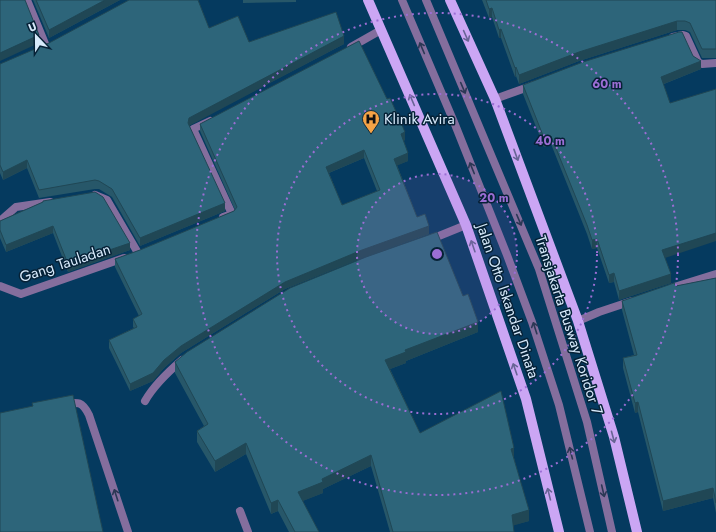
<svg xmlns="http://www.w3.org/2000/svg" width="716" height="532" font-family="Jost,sans-serif">
<rect width="100%" height="100%" fill="#053a5f"/>
<g fill="none" stroke-linecap="round" stroke-linejoin="round">
<path stroke="#846e9d" stroke-width="8" d="M402,0L454,122L507,255L532,322L559,405L590,532
M426,0L539,269L587,422L612,532
M64,404C78,402 82,401 89,415L128,532"/>
<path stroke="#846e9d" stroke-width="8" d="M27,0L46,46
M673,37L683,35L686,36L698,62L702,64L716,63
M351,47L381,30
M495,99L534,85
M210,121L193,129L232,214L223,217
M95,195L107,200L138,253
M0,221L16,207L50,202
M429,240L466,225
M0,286L21,294L124,258
M671,288L716,274
M578,321L599,312L632,301
M145,401C154,385 168,372 182,360
M240,511L248,532"/>
<path stroke="#cba6f4" stroke-width="10" d="M368,0L466,225L526,399L559,532
M450,0L495,99L578,321L614,437L637,532"/>
</g>
<path fill="#275769" fill-rule="evenodd" d="M33,0H120L49,38Z
M243,0H296V2L243,3Z
M482,0H716V58H702L690,32L685,30H677L579,61L519,84L516,76L515,77L501,38H499L492,17L489,18Z
M209,28L249,42L344,44L189,125L225,211L140,246L112,197L99,189H95L39,198L27,168L3,180L0,173V64Z
M693,56L701,69L664,84L665,258L671,283L619,300L614,282L609,283L597,248L592,249L587,234L551,144L544,147L523,94V85Z
M200,124L405,140L403,141L408,161L397,165L417,217L429,234L362,258L285,289L181,353L164,368L153,381L130,391L109,348V340L134,328L133,327V319L139,316L115,267V259L140,250L234,211L235,210L200,131ZM364,158L377,191L342,205L329,173Z
M43,202L130,250L68,272L53,233L6,252L0,238V221Z
M716,278V513L713,498L663,511L638,412L635,413L623,368V358L634,355L622,310V301L676,286Z
M463,296L478,332L406,361V363L390,369L420,433L514,458L529,521L513,525L514,532H390L371,466L323,489V493L302,501L319,532H289L278,511L271,514L246,454L215,472L197,442V431L204,426L175,373V362Z"/>
<path fill="#204755" d="M105,0H120L49,38V30Z
M492,8V17L489,18V9Z
M677,21V30L579,61L519,84V75L579,52Z
M501,29V38H499V30Z
M39,35V43L0,61V53Z
M344,36V44L189,126L188,123L189,118Z
M701,61V69L661,85V77Z
M516,67V76L515,77V68Z
M405,132V140L401,142V134Z
M551,136V144L544,147V138Z
M364,150V158L326,174V167Z
M408,153V161L394,167V159Z
M27,160V168L3,180V172Z
M225,203V211L140,246V238Z
M53,226V233L6,252V245Z
M429,226V234L362,258L285,289L181,353L164,368L153,381L130,391V384L164,360L181,346L285,282L362,250Z
M716,233V241L662,259V250Z
M597,239V248L592,249V240Z
M130,243V250L68,272V264Z
M614,273V282L609,283V275Z
M671,274V283L619,300V291Z
M478,322V332L406,361V363L385,371V360L405,350Z
M638,402V412L635,413V403Z
M246,443V454L215,472V461Z
M514,448V458L511,459V449Z
M371,455V466L323,489V493L298,503V492L322,479Z
M713,488V498L663,511V501Z
M278,500V511L271,514V503Z
M529,510V521L512,526V515Z"/>
<path fill="#2d657a" stroke="#204755" fill-rule="evenodd" d="M0,0H25L39,35L0,53Z
M36,0H105L49,30Z
M129,0H198L209,28L238,16L249,42L336,12L344,36L189,118L188,123L225,203L140,238L112,189L99,181L95,180L39,190L27,160L3,172L0,165V64L49,43Z
M486,0H716V49H702L690,23L685,21H677L579,52L519,75L516,67L515,68L501,29L499,30L492,8L489,9Z
M679,32H682L693,56L701,61L661,77L670,103L716,89V233L662,250L671,274L619,291L614,273L609,275L597,239L592,240L587,225L551,136L544,138L523,85L583,62Z
M359,41L387,99L390,98L405,132L401,134L408,153L394,159L417,217L425,214L429,226L362,250L285,282L181,346L164,360L153,373L130,384L109,340L137,327L133,319L142,314L115,259L140,250L234,211L237,207L200,124ZM364,150L380,190L342,205L326,167Z
M95,192L103,197L130,243L68,264L53,226L6,245L0,230V221L43,202V201Z
M437,232L463,296L468,294L478,322L405,350L406,352L385,360L420,433L501,391L514,448L511,449L529,510L512,515L514,532H393L371,455L322,479L323,482L298,492L319,532H295L278,500L271,503L246,443L215,461L197,431L208,424L175,362L187,352L290,288L366,257Z
M716,278V503L713,488L663,501L638,402L635,403L623,358L637,355L622,301L674,283L676,286Z
M73,395L103,532H0V413L33,406L32,403Z"/>
<defs><path id="oneway-shaft" d="M-6 0H5M1.5-3L5.5 0L1.5 3" fill="none" stroke-width="1.6" stroke-linecap="round" stroke-linejoin="round"/></defs>
<g stroke="#686495">
<use href="#oneway-shaft" transform="translate(466 36) rotate(66)"/>
<use href="#oneway-shaft" transform="translate(412 100) rotate(-113)"/>
<use href="#oneway-shaft" transform="translate(516 155) rotate(70)"/>
<use href="#oneway-shaft" transform="translate(473 246) rotate(-109)"/>
<use href="#oneway-shaft" transform="translate(515 369) rotate(-109)"/>
<use href="#oneway-shaft" transform="translate(613 437) rotate(75)"/>
<use href="#oneway-shaft" transform="translate(549 494) rotate(-104)"/>
</g>
<g stroke="#2c3855">
<use href="#oneway-shaft" transform="translate(422 48) rotate(-113)"/>
<use href="#oneway-shaft" transform="translate(463 88) rotate(67)"/>
<use href="#oneway-shaft" transform="translate(472 168) rotate(-112)"/>
<use href="#oneway-shaft" transform="translate(519 220) rotate(67)"/>
<use href="#oneway-shaft" transform="translate(535 328) rotate(-108)"/>
<use href="#oneway-shaft" transform="translate(571 453) rotate(-104)"/>
<use href="#oneway-shaft" transform="translate(603 491) rotate(77)"/>
<use href="#oneway-shaft" transform="translate(116 495) rotate(-108)"/>
</g>
<circle cx="437" cy="254" r="80" fill="#9b6ed4" fill-opacity=".12"/>
<g fill="none" stroke="#9b6ed4" stroke-width="2" stroke-dasharray="2 4">
<circle cx="437" cy="254" r="80"/>
<circle cx="437" cy="254" r="160"/>
<circle cx="437" cy="254" r="241"/>
</g>
<defs>
<symbol id="hospital-pin" viewBox="-11 -11 22 30"><path d="M0 17L-7.5 6A9.5 9.5 0 1 1 7.5 6Z" fill="#f5a346" stroke="#062136"/><path d="M-5-5h3v3.5h4V-5h3V5h-3V1.5h-4V5h-3Z" fill="#111"/></symbol>
</defs>
<g fill-rule="evenodd">
<use href="#hospital-pin" x="361" y="109" width="20" height="27"/>
</g>
<g text-anchor="middle" dominant-baseline="central" stroke-width="3" stroke-linejoin="round" paint-order="stroke">
<g font-size="15" fill="#d7eafb" stroke="#062136" text-anchor="start">
<text x="384" y="119">Klinik Avira</text>
</g>
<g font-size="15" fill="#d7eafb" stroke="#062136">
<text transform="translate(65 263) rotate(-18)">Gang Tauladan</text>
<text transform="translate(508 301) rotate(71)">Jalan Otto Iskandar Dinata</text>
<text transform="translate(569 325) rotate(72)">Transjakarta Busway Koridor 7</text>
</g>
</g>
<circle cx="437" cy="254" r="6" fill="#9b6ed4" stroke="#062136" stroke-width="2"/>
<g font-size="12" text-anchor="middle" font-weight="bold" fill="#9b6ed4" stroke="#062136" stroke-width="3" stroke-linejoin="round" paint-order="stroke">
<text x="607" y="88">60 m</text>
<text x="550" y="145">40 m</text>
<text x="494" y="202">20 m</text>
</g>
<g transform="translate(36 36) rotate(338)" stroke="#062136" stroke-width="3" paint-order="stroke">
<path d="M0-3L7 15L0 10L-7 15Z" fill="#d7eafb"/>
<text y="-6" font-size="11" font-weight="bold" text-anchor="middle" fill="#d7eafb">U</text>
</g>
</svg>
